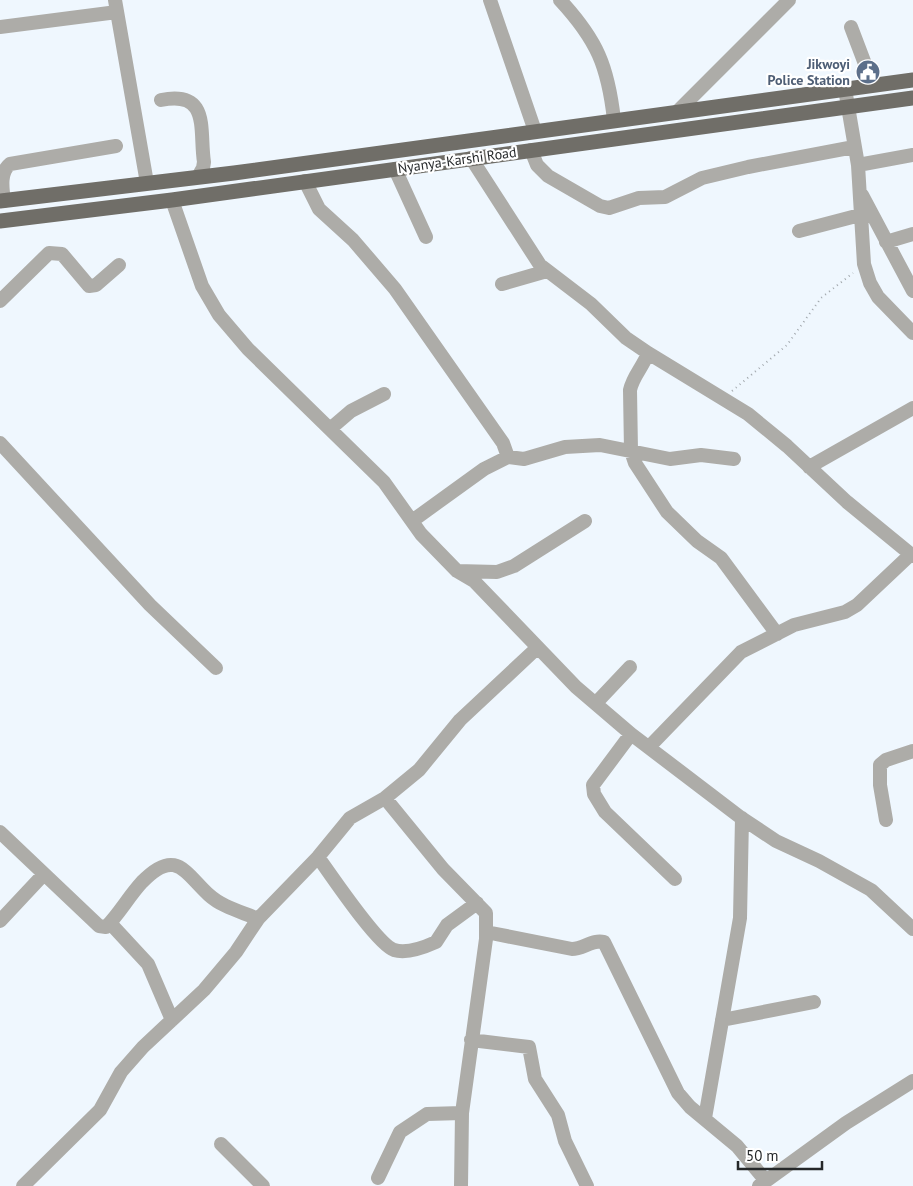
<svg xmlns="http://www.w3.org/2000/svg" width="913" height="1186" font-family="'PT Sans',sans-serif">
<rect width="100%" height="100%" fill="#eff7fe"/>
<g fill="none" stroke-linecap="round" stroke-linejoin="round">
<path stroke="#a2a8ad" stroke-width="2" stroke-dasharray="1 4" stroke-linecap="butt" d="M732,391L787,345L821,298L853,273"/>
<path stroke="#adaca8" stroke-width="14" d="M115,0L147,183
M490,0L535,131
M560,0C597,40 608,66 614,120
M0,27L117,12
M851,27L873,85
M845,89L858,165L864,264L870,283L878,297L913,333
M161,100C211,90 199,131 204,162L203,168L198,177
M676,113L789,0
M531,150L537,165L548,176L600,206L609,208L639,198L665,197L702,178L748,167L854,147
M471,158L540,265L591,304L626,338L648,353L748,414L787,446L847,502L913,556
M858,165L913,155
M395,169L426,237
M305,181L319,209L353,240L395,289L503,443L508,457L484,469L412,521
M862,195L913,291
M172,200L202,286L219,315L248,349L384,482L421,534L457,571L474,581L576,687L631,734L740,817L776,841L819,861L871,890L913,929
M4,201C2,187 0,172 10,164L116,146
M799,231L860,215
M886,242L913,234
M502,284L547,271
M0,301L49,253L62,254L89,286L96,285L119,265
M648,353C643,367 633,376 630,390L631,451L635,463L667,512L697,541L721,558L777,634
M330,429L351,411L384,394
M0,443L150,605L216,668
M508,457L524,459L565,447L600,445L670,459L701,455L734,459
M809,467L913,408
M457,571L497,572L514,566L585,521
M596,703L630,667
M631,734L593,785L594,794L605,812L675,879
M649,747L741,652L794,625L845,612L857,605L911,554
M385,798L443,869L486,913V939L462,1113L461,1186
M886,820L880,785V765L886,760L913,751
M0,832L99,926L106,927C119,914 129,896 142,882C176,847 185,873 209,895C222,907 242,912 258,919
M318,857C331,875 377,944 394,950C407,954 425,947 436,942L447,925L477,903
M0,921L44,874
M110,923L148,964L172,1020
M486,932L572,949C583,949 593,939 604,942L678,1093L690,1107L737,1146L766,1181
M722,1020L814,1002
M471,1040L529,1047L535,1079L558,1115L565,1141L587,1186
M705,1118L740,918L742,818
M221,1144L263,1186
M378,1178L400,1132L427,1114L462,1113
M23,1186L100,1110L121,1072L143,1047L204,990L236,952L258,919L318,857L350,818L385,798L419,770L460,720L537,648
M759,1186L846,1123L913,1081"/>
<path stroke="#706e68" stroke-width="15" d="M0,201L234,173L913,80
M0,221L172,200L913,98"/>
</g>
<defs>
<symbol id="civic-disc" viewBox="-11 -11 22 22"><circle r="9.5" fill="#5c6f8a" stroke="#fff"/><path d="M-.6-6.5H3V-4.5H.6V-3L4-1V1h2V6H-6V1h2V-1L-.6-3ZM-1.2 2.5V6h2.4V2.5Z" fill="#fff"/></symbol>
</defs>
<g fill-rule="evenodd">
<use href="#civic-disc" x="854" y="58" width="28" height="28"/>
</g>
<g text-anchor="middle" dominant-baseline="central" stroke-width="4.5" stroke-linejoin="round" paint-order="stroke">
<g font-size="14" font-weight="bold" fill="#4e5e75" stroke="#fff" text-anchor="end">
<text x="850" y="64">Jikwoyi<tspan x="850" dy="16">Police Station</tspan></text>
</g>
<g font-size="14" fill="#25282a" stroke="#fff">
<text transform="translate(457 160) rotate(-8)">Nyanya-Karshi Road</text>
</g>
</g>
<path d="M738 1161v8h84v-8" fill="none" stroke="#25282a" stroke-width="2.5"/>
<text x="746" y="1161" font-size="15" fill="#25282a" stroke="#ffffff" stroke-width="4" paint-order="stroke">50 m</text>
</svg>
